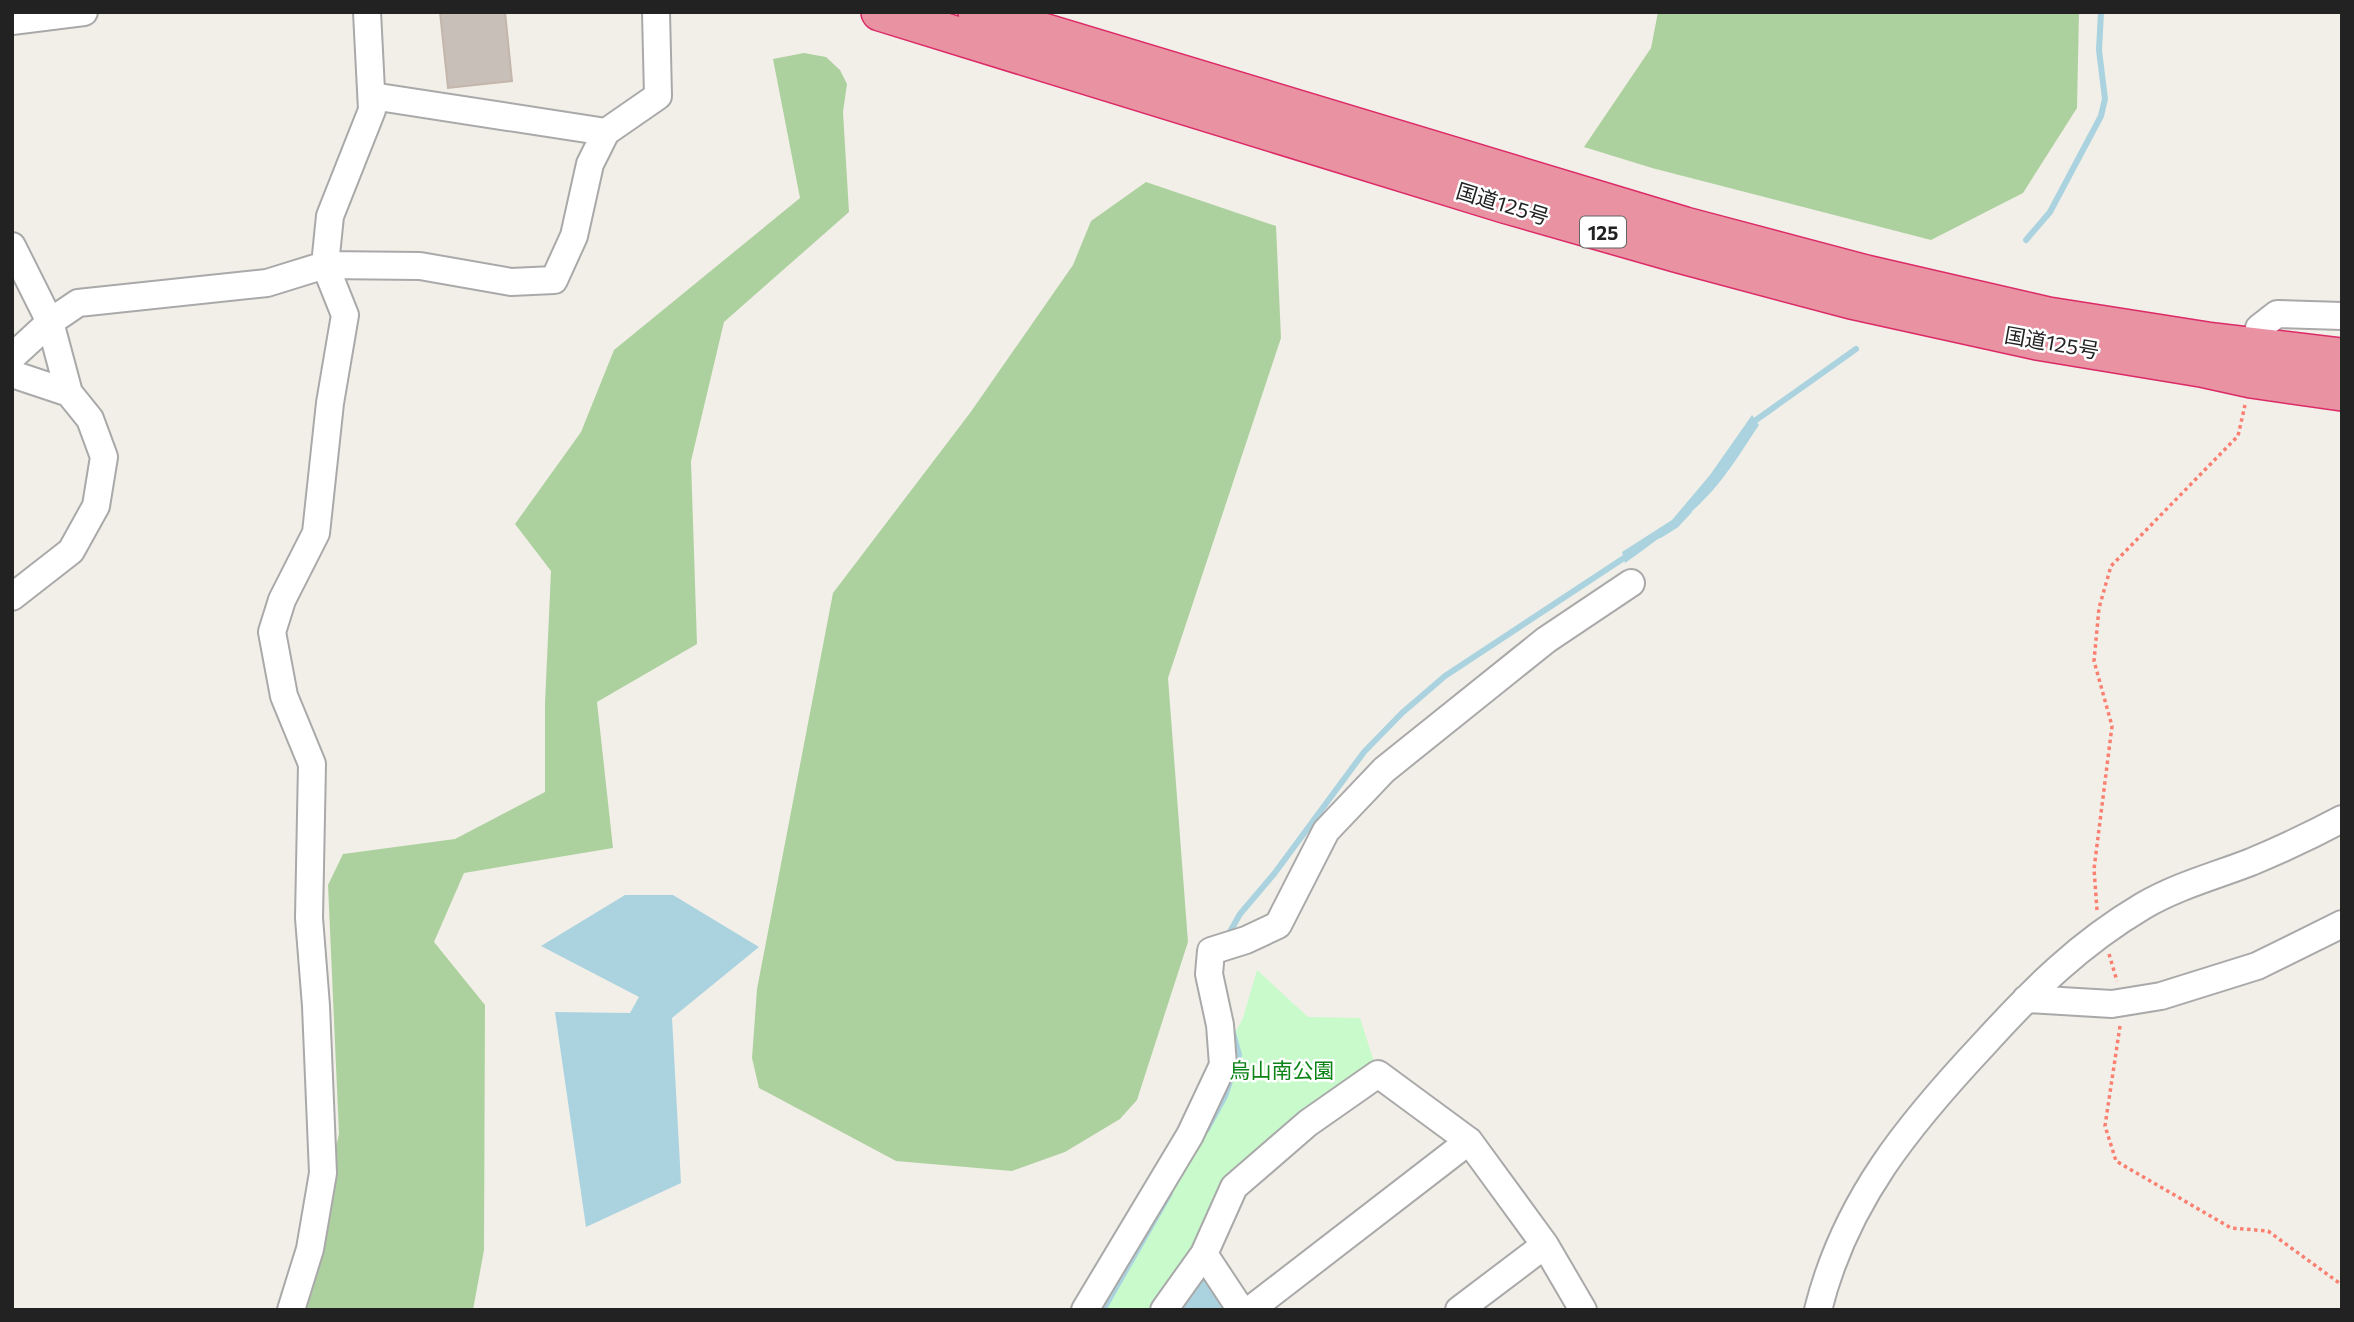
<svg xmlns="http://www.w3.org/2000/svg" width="2354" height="1322" font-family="Commissioner,'Noto Sans JP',sans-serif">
<rect width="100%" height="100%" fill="#f2efe9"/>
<path fill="#add19e" d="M1658,12H2079L2077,108L2023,193L1931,240L1652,168L1584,147L1651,48Z
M804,53L826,57L840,70L847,84L843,112L849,212L724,322L691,461L697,644L597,702L613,848L464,873L434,942L485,1005L484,1250L473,1310H299L339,1134L328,885L343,854L455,839L545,792V703L551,571L515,524L581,432L614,350L800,198L773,59Z
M1146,182L1276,226L1281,338L1168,678L1188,942L1137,1100L1120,1119L1065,1152L1012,1171L896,1161L759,1088L752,1058L757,989L833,593L970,413L1073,265L1091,221Z"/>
<path fill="#c8facc" d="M1257,970L1308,1017L1360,1018L1378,1074L1234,1187L1164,1310H1076L1100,1287L1243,1018Z"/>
<path fill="#aad3df" d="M1752,415L1759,425C1746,444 1733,466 1718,484C1693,515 1657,540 1625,563L1622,552L1672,520L1710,475Z
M625,895H673L759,947L672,1018L681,1183L586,1227L555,1012L630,1013L639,997L541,946Z
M1197,1257L1233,1310H1172Z"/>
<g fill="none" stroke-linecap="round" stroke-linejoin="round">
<path stroke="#aad3df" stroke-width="6" d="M2026,240L2050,212L2101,116L2105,99L2099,50L2101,12
M1749,425L1856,349
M1660,535L1676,525L1689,511
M1227,937L1240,914L1274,874L1364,752L1402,713L1445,676L1630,554
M1207,1129L1225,1096L1239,1055L1232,1029
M1103,1310L1170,1193"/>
</g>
<path fill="#c7bfb8" stroke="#c4b6ab" stroke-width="2" d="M440,12H505L512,81L448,88Z"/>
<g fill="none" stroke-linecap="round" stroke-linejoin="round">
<defs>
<path id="minor" d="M12,21L84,12
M372,96L606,132
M12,246L50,322L69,393L90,419L104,457L96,506L71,551L12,597
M2254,347L2259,328L2277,314L2342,316
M12,357L50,322L78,303L267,283L325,265L420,266L511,282L554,280L574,236L590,164L606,132L658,96L656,12
M12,374L69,393
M2026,999L2112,1004L2161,996L2257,966L2342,924
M1204,1254L1241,1310
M291,1310L310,1249L323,1173L316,1006L309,918L312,764L284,696L272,632L282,600L316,533L330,403L345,315L325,265L330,216L372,110L367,12
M1085,1310L1190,1135L1223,1065L1220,1025L1209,974L1211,951L1246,940L1278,925L1326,831L1384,770L1546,640L1631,583
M1164,1310L1204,1254L1234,1187L1308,1123L1378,1074L1469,1141L1545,1245L1583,1310
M1250,1310L1469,1141
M1459,1310L1545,1245
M1818,1310C1845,1201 1909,1124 1984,1044C2034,989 2079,944 2143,906C2177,886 2215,876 2251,862C2282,849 2312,835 2342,819"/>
<path id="highway" d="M880,12L1504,204L1679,254L1851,300L2037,341L2201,368L2251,379L2342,392
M977,12L1685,226L1866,274L2048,316L2207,341L2342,357"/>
</defs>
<use href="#minor" stroke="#a9a9a9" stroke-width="30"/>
<use href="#highway" stroke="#dc2a67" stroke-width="40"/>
<path stroke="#fa8072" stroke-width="3.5" stroke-dasharray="3.5 3.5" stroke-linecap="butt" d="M2097,910L2094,869L2112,726L2094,661L2099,608L2111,566L2238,436L2245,405
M2109,954L2117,981
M2120,1026L2105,1126L2116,1161L2231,1228L2268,1231L2342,1285"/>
<use href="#minor" stroke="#fff" stroke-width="26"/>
<use href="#highway" stroke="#e892a2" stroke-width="37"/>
</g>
<g text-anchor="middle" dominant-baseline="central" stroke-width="5" stroke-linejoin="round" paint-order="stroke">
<rect fill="#fff" stroke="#646464" stroke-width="2" x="1580" y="216.5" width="46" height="31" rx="5"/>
<g font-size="19" font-weight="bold" fill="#222">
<text x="1603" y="232">125</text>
</g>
<g font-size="21" fill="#222" stroke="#fff">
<text transform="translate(1503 203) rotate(17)">国道125号</text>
<text transform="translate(2052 342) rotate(10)">国道125号</text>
</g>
<g font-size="21" fill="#0c8416" stroke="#fff">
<text x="1282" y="1069">烏山南公園</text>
</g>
</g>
<rect width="2354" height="1322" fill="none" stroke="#222222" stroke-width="28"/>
</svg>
